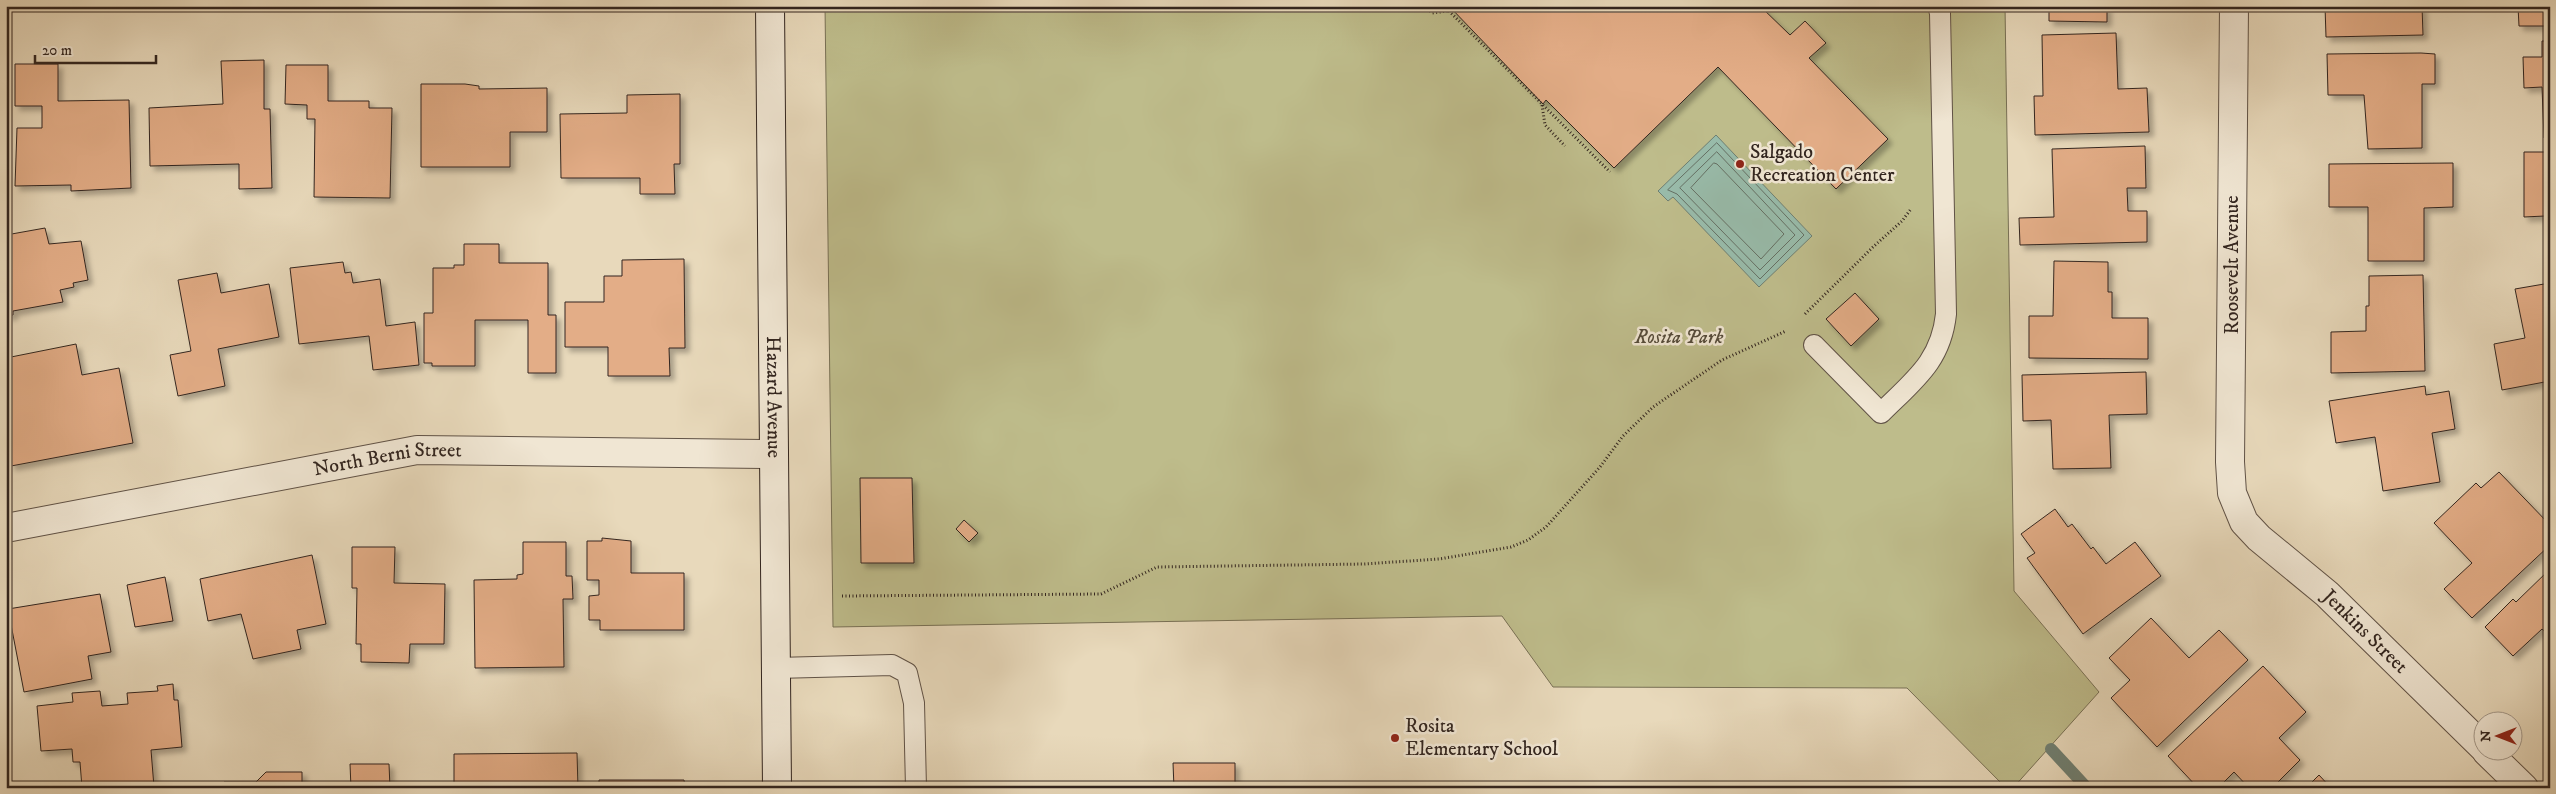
<svg xmlns="http://www.w3.org/2000/svg" width="2556" height="794" font-family="'IM FELL DW Pica',serif">
<defs>
<filter id="shadow"><feDropShadow dx="4.5" dy="4.5" stdDeviation="2.5" flood-color="#0004"/></filter>
</defs>
<rect width="100%" height="100%" fill="#e8d9bb"/>
<filter id="stains"><feTurbulence type="fractalNoise" baseFrequency=".004" numOctaves="4"/><feColorMatrix values="0 0 0 0 .2 0 0 0 0 .09 0 0 0 0 .02 0 0 0 .5 -.17"/></filter>
<radialGradient id="worn" r=".72"><stop offset=".6" stop-color="#630" stop-opacity="0"/><stop offset="1" stop-color="#630" stop-opacity=".3"/></radialGradient>
<path fill="#bebc8b" stroke="#787055" d="M825,6H2005L2014,591L2099,692L2013,788H2006L1907,688L1553,687L1502,616L833,627Z"/>
<path fill="#98bbaa" stroke="#6f7f72" d="M1716,135L1812,236L1759,287L1673,197L1668,201L1658,191Z"/>
<g fill="none" stroke-linecap="round" stroke-linejoin="round">
<path stroke="#657064" stroke-width="1" d="M1717,143L1804,235L1760,279L1677,194L1668,190Z
M1717,152L1795,235L1760,270L1680,188Z
M1714,163L1717,164L1784,234L1761,259L1691,188Z"/>
<path stroke="#6f7f72" stroke-width="12" d="M2051,749L2087,788"/>
</g>
<path fill="#e3ad87" stroke="#32251f" filter="url(#shadow)" d="M1449,6H1760L1790,35L1805,21L1826,43L1809,58L1888,139L1836,189L1718,67L1614,168L1546,100L1543,104Z
M2049,6H2107V22L2049,21Z
M2325,6H2422L2423,35L2326,37Z
M2518,6H2550V26H2519Z
M2116,33L2118,89L2147,88L2149,132L2035,135L2034,96H2043L2042,35Z
M2542,41H2550V138H2544L2542,87L2524,88L2523,57H2542Z
M2421,53L2435,54V84H2422V148L2368,149L2364,95H2328L2327,54Z
M264,60V109H270L272,188L239,189V164L150,166L149,108L223,104L221,61Z
M15,64H58V101L129,100L131,188L71,191V185L15,186L17,128H42V106H15Z
M286,65H328V101H369V108H392L390,198L314,197L315,119H307V105L285,104Z
M421,84H465L479,86V89L547,88V132H510V167H421Z
M680,94V164H674L675,194H640V178H561L560,114L627,113V95Z
M2145,146L2146,188H2127L2128,211H2147V242L2020,245L2019,218L2054,217L2052,149Z
M2524,152H2550V248H2545V216L2524,217Z
M2453,163V207L2424,208V261H2368V207H2329V164Z
M45,228L49,244L81,241L88,280L73,283L74,287L60,290L63,302L13,311V315L6,316V235Z
M464,244H499V263H548V315H556V373H528V320H475V366H432V363H424V313H433V268H454V265H464Z
M684,259L685,348H669L670,376H608V347H565V302H604V276H622V260Z
M2054,261L2108,262V292H2112V318H2148V359L2029,358V316H2053Z
M343,262L345,273L351,272L353,283L380,279L386,326L415,322L419,365L373,370L369,336L299,344L290,268Z
M217,273L221,293L269,284L279,337L218,349L225,386L178,396L170,355L191,351L178,280Z
M2423,275L2425,371L2331,373V332L2366,331V306H2369V276Z
M2550,283V381L2502,390L2494,344L2525,338L2515,289Z
M1855,293L1879,319L1851,346L1826,319Z
M76,344L82,375L119,368L133,443L11,466L6,439V358Z
M2146,372L2147,414L2109,415L2111,468L2053,469L2051,420L2023,421L2022,375Z
M2425,386L2426,395L2449,391L2455,429L2432,433L2440,482L2383,491L2375,437L2336,443L2329,401Z
M2499,472L2550,525V545L2472,618L2444,589L2472,563L2434,523L2476,483L2481,488Z
M860,478H912L914,563H861Z
M2055,509L2068,527L2072,524L2091,549L2093,547L2106,564L2135,542L2161,576L2083,634L2027,558L2035,553L2021,534Z
M964,520L978,533L969,542L956,529Z
M602,538L631,541V573H684V630H600V620H589V596L599,595V580H587V541H602Z
M523,542H566V576H572L573,599H563L564,667L475,668L474,580L517,579V575L523,574Z
M352,547H395L394,583L445,584L444,644H410L409,663L361,662V644H356L357,588H352Z
M312,555L326,624L297,630L301,649L253,659L241,614L208,621L200,579Z
M2550,569V636L2542,629L2513,656L2485,627L2513,599L2516,602Z
M165,577L173,621L135,627L127,585Z
M100,594L111,652L88,656L92,679L24,692L8,609Z
M2151,618L2189,658L2219,630L2248,660L2157,747L2111,698L2130,680L2109,658Z
M2263,666L2306,712L2279,738L2300,760L2272,788H2249L2234,772L2218,788H2198L2168,756Z
M173,684L174,700H178L182,747L151,750L154,787L82,788L80,762H73L72,749L41,751L37,706L73,702L72,693L100,691L102,706L128,704L127,693L158,691L157,686Z
M577,753L578,788H484V784H454V754Z
M1173,763H1235V788H1174Z
M350,764H389L390,788H351Z
M266,772H302V788H224V782H256Z
M2319,775L2331,788H2306Z
M599,780H684L685,788H599Z
M1126,786V788H1045V787Z"/>
<g fill="none" stroke-linecap="round" stroke-linejoin="round">
<defs>
<path id="lane" d="M1814,345L1881,413C1913,381 1941,362 1946,314L1940,13L1938,6
M776,668L892,665L907,673L914,703L916,788"/>
<g id="street">
<path id="s1" d="M2234,6L2230,462L2232,493L2244,522L2259,538L2327,594L2484,748"/>
<path id="s2" d="M6,528L417,450L774,454"/>
<path d="M2487,752L2524,788"/>
</g>
<g id="secondary">
<path id="s3" d="M770,6L777,788"/>
</g>
</defs>
<use href="#lane" stroke="#605246" stroke-width="22"/>
<use href="#street" stroke="#605246" stroke-width="30"/>
<use href="#secondary" stroke="#32251f" stroke-width="30"/>
<path stroke="#32251f" stroke-width="3" stroke-dasharray="1 2.5" stroke-linecap="butt" d="M1425,6L1432,13L1448,11
M1444,6L1610,172
M1542,105L1545,125L1565,146
M1805,314L1873,247L1902,221L1911,209
M842,596L1101,594L1157,567L1364,564L1439,559L1511,547L1528,540L1546,527L1600,467L1623,436L1653,407L1722,360L1786,331"/>
<use href="#lane" stroke="#f0e6d3" stroke-width="20"/>
<use href="#street" stroke="#f0e6d3" stroke-width="28"/>
<use href="#secondary" stroke="#f0e6d3" stroke-width="28"/>
</g>
<g fill="#8f2418" stroke="#f0e6d3" stroke-width="2">
<circle cx="1740" cy="164" r="5"/>
<circle cx="1395" cy="738" r="5"/>
</g>
<g text-anchor="middle" dominant-baseline="central" stroke-width="5" stroke-linejoin="round" paint-order="stroke">
<g font-size="20" fill="#32251f" stroke="#f0e6d3" text-anchor="start">
<text x="1750" y="152">Salgado<tspan x="1750" dy="23">Recreation Center</tspan></text>
<text x="1405" y="726">Rosita<tspan x="1405" dy="23">Elementary School</tspan></text>
</g>
<g font-size="20" fill="#32251f" stroke="#f0e6d3">
<text transform="translate(2232 265) rotate(-90)">Roosevelt Avenue</text>
<text stroke="none"><textPath href="#s3" startOffset="391">Hazard Avenue</textPath></text>
<text stroke="none"><textPath href="#s2" startOffset="388">North Berni Street</textPath></text>
<text stroke="none"><textPath href="#s1" startOffset="682">Jenkins Street</textPath></text>
</g>
<g font-size="20" font-style="italic" fill="#554b3a" stroke="#f0e6d3">
<text x="1679" y="337">Rosita Park</text>
</g>
</g>
<rect width="2556" height="794" fill="none" stroke="#e8d9bb" stroke-width="25"/>
<rect x="8" y="8" width="2541" height="779" fill="none" stroke="#32251f" stroke-width="2.5"/>
<rect x="12" y="12" width="2531" height="769" fill="none" stroke="#32251f"/>
<g transform="translate(2498 736) rotate(270)"><circle r="24" fill="#f0e6d3" stroke="#a4998b"/>
<path d="M0-4L9 19L0 12L-9 19Z" fill="#8f2418"/>
<text y="-8" font-size="14" font-weight="bold" text-anchor="middle" fill="#32251f">N</text>
</g>
<path d="M35 55v8h121v-8" fill="none" stroke="#32251f" stroke-width="2.5"/>
<text x="42" y="55" font-size="15" fill="#32251f" stroke="#f0e6d3" stroke-width="4" paint-order="stroke">20 m</text>
<rect width="100%" height="100%" filter="url(#stains)"/>
<rect width="100%" height="100%" fill="url(#worn)"/>
</svg>
